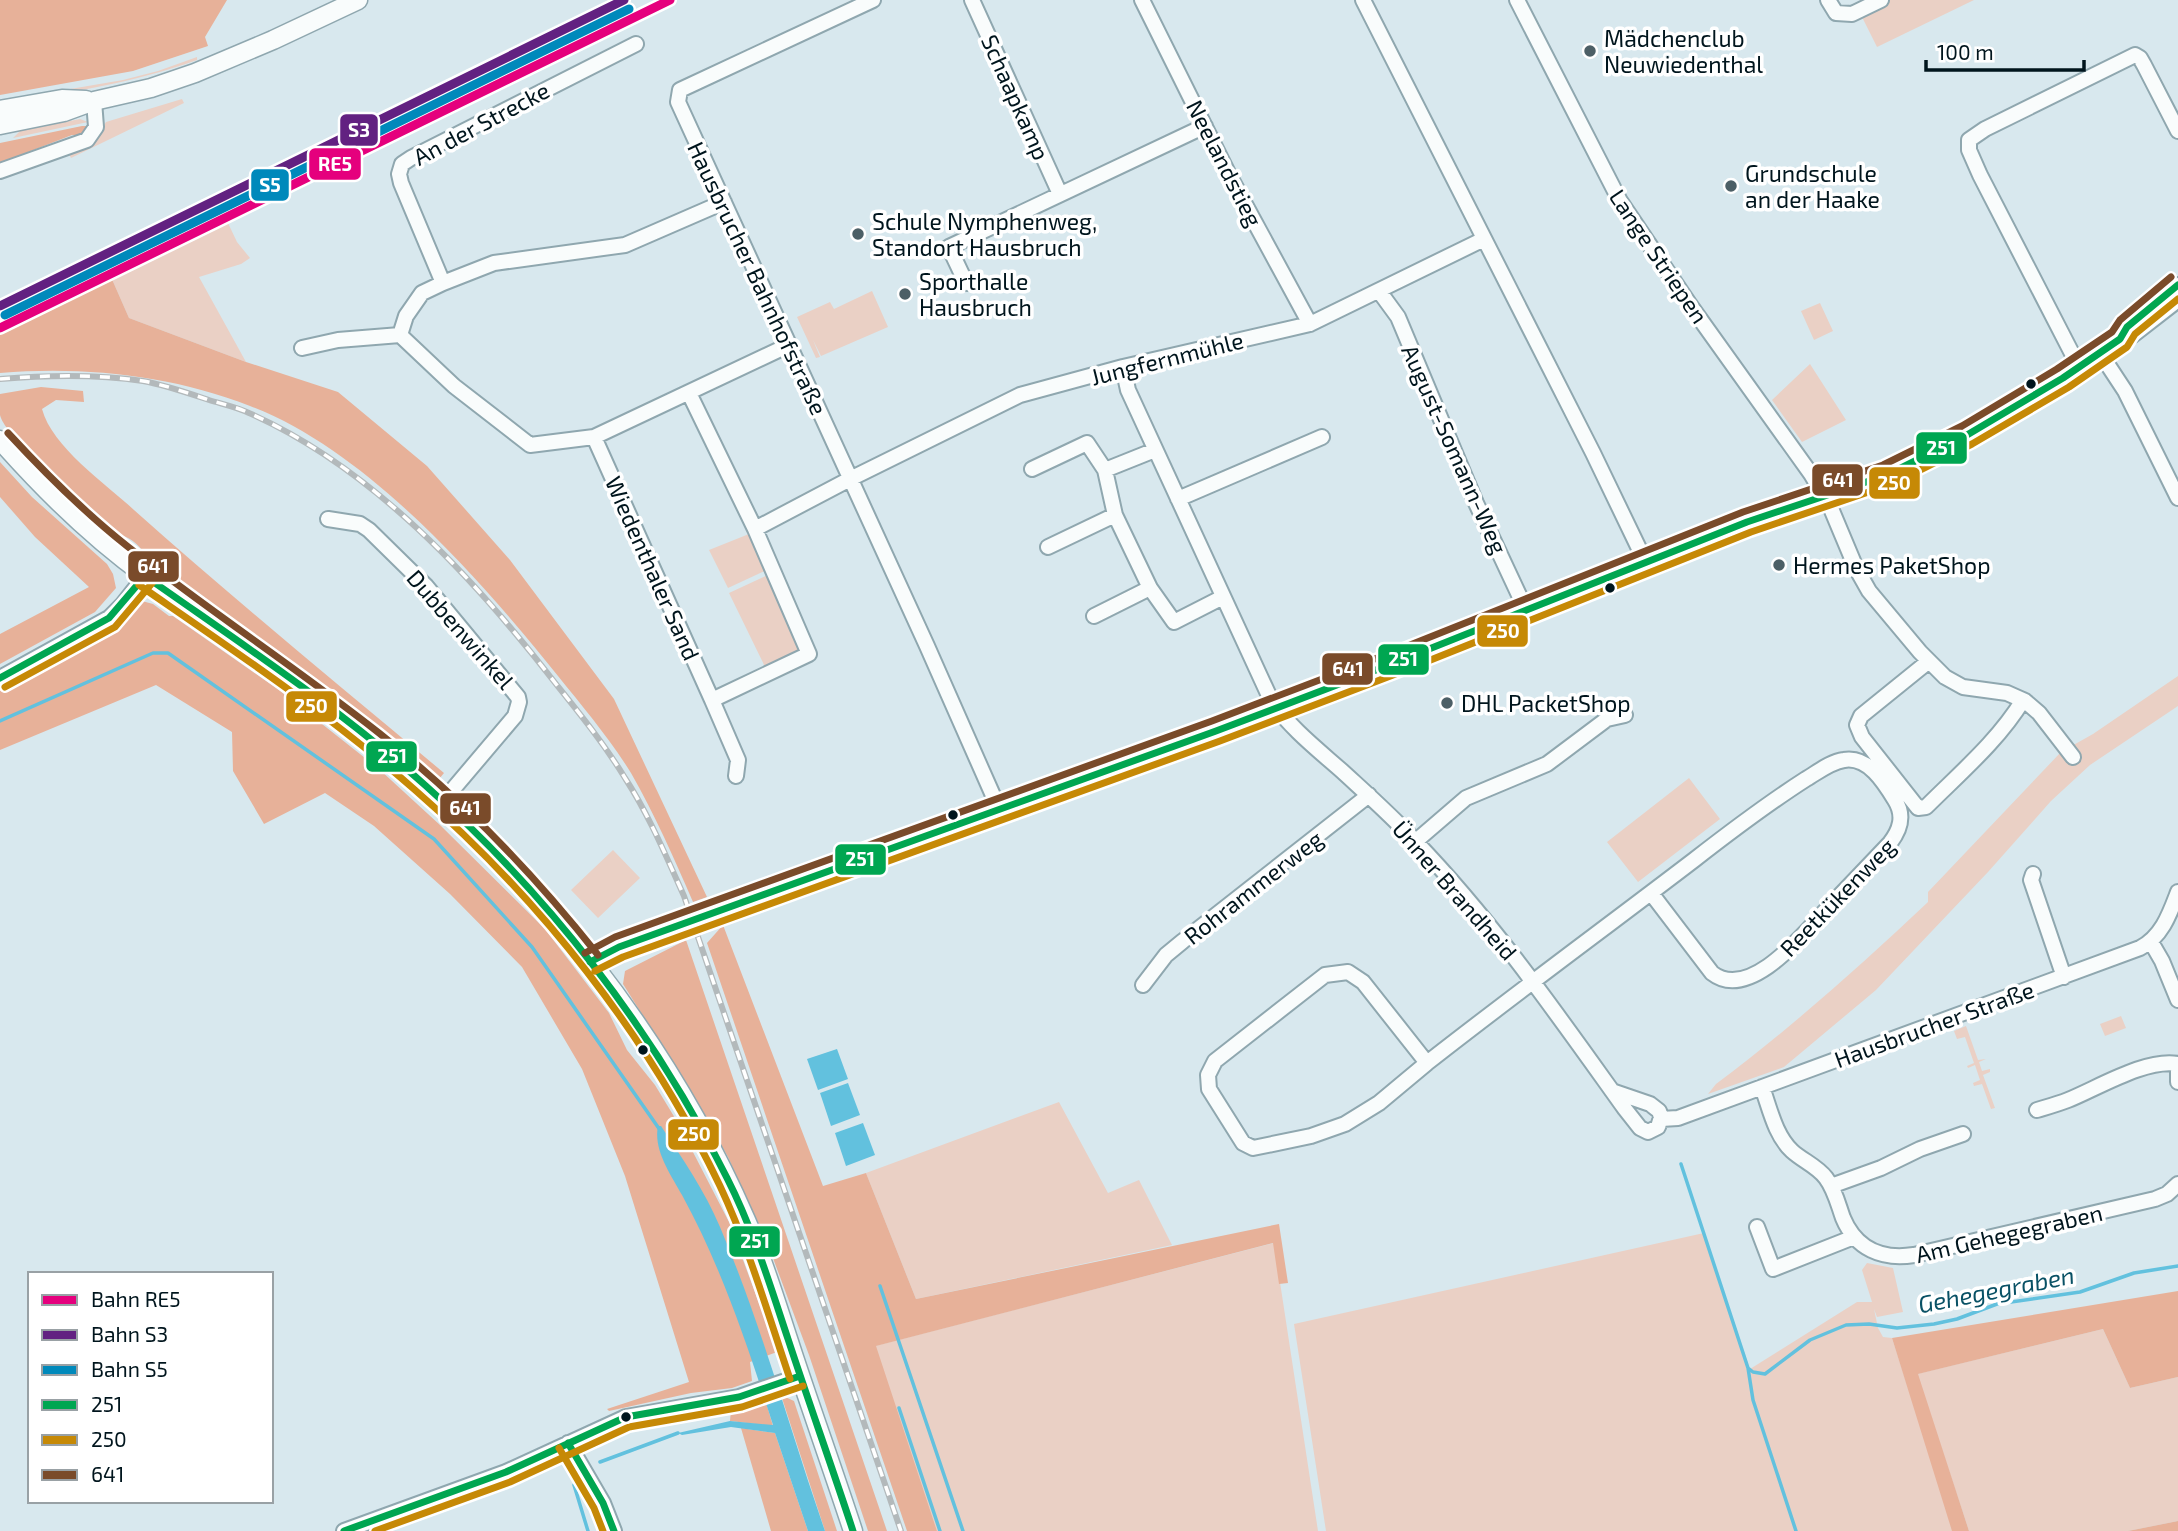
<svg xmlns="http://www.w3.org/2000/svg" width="2178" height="1531" font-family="'Exo 2',sans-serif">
<rect width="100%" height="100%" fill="#d8e8ee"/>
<path fill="#ead0c5" d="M1881,0H1974L1877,47L1861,15Z
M197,57V60C133,83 67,93 0,104V101L123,80L158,71Z
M182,99L184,103L71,158L69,154L94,142L106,122Z
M80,119L88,122L13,138L20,131Z
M227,221L237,242L250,258L241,264L199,277L246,362L129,318L111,277Z
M872,291L888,327L821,356L813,340L820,357L816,358L797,317L830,302L834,309Z
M1820,303L1833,331L1814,340L1801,311Z
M1810,364L1846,420L1802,442L1772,400Z
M754,532L769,569L728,588L709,550Z
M772,573L806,653L767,671L729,593Z
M2178,676V706L2090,765L2051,801L1988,872L1876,990L1784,1067L1708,1094L1716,1084C1791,1028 1860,966 1928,902V892L2061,752L2093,734Z
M1689,778L1720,819L1638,882L1607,842Z
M613,850L640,878L598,918L571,890Z
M2121,1016L2126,1028L2105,1036L2100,1024Z
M1966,1026L1978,1060L1986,1059L1979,1062L1982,1071L1990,1069V1072L1983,1075L1995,1108L1991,1109L1982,1084L1974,1086L1973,1083L1980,1080L1975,1065L1968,1068L1967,1066L1974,1063L1965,1037L1957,1039L1954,1031Z
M1059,1102L1108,1193L1139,1180L1172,1245L916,1299L866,1173Z
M1704,1233L1750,1369L1857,1302H1872L1862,1270L1867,1263L1893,1268L1903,1312L1877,1317L1874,1309L1878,1328L1883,1337L1892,1338L1954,1531H1326L1294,1324Z
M1274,1243L1318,1531H937L875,1346Z
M2103,1329L2130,1388L2178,1377V1521L2128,1531H1969L1917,1374Z"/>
<path fill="#e7b199" d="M0,0H227L205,37L208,46L133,71L0,95Z
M82,126H89L82,135H72L0,163V143Z
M111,277L129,318L246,362L338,392L427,466L510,560L614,699L707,897L693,902C674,858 655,815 631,773C610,739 583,707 558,676C481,580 367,450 250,406C171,375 83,366 0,373V331Z
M41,387L83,391L84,402L56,400L42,409C52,447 105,483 134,510C235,600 340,686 444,773L439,779C374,721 300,673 230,622C201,602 174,578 146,556C142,548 131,537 122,536C99,518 5,439 0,415C0,409 0,400 0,394Z
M0,462L32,497L107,564L113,574L116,588L95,612L0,664V634L89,587L35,537L0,497Z
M142,601L153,604L169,616H173L279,690L379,769L440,825L545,929L609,1013L627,1050L655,1085L678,1123L729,1222L777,1352L750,1362L752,1381L732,1388L691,1393L609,1411L607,1409L689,1382L625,1176L582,1069L522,967L450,894L374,826L325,793L264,824L233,771L232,732L156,685L0,750V691L105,633Z
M723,925L823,1186L866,1173L916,1299L1279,1224L1288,1283L1279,1284L1273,1243L876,1346L937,1531H907L707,943Z
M686,940L887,1531H868L809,1355L770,1250L728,1157L698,1104L623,984L625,971Z
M2178,1291V1377L2130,1388L2103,1329L1918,1374L1969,1531H1952L1892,1338Z
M781,1395L794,1401L837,1531H825Z
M765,1399L773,1426L730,1421L731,1409Z
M741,1428L775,1433L808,1531H771Z
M2178,1521V1531H2128Z"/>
<path fill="#62c1de" d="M837,1049L848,1079L818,1090L807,1059Z
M848,1083L860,1115L831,1126L820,1093Z
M863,1123L875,1155L846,1166L835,1133Z
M658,1126H661C682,1158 705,1191 720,1227C762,1326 790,1430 825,1531H808L775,1433L731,1427L682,1435L678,1433L730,1421L773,1425C748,1347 722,1268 682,1195C671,1175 653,1150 658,1126Z"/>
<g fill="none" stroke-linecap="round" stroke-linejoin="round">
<path stroke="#62c1de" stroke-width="3.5" d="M0,721L153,653H168L434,839L532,947L660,1130
M1681,1164L1748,1368L1753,1400L1796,1531
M880,1286L963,1531
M1748,1368L1753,1372L1765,1374L1810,1340L1846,1325L1869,1324L1897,1328L1934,1324L1957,1319L1997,1304L2080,1292L2134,1273L2178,1266
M899,1408L940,1531
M600,1462L678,1433
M574,1485L588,1531"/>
<defs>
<path id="minor" d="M873,0L680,90L678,102L927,646L999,809
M972,0L1060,194
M1142,0L1228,173L1310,324
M1363,0L1593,453L1645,561
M1517,0L1620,201L1690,305L1811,474L1830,506L1856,568L1869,591L1920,652L1945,677L1963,687L2007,693L2025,701L2039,713L2073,757
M1828,0L1836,13L1852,14L1881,0
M0,171L87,140L96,127L94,101
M443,283L401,183L399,174L402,164L411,158L636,44
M966,283L949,247L1205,126
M1379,291L1398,317L1476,503L1526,610
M400,335L454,386L530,445L594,437L789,345
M400,335L406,316L422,293L443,283L494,263L625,245L724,202
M2120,339L2127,327L2178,285
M302,348L338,340L400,335
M2100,353L2125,391L2178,498
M1123,367L1128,390L1271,700C1290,728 1317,749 1342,771C1367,794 1392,816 1415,841C1494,923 1559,1017 1625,1109L1640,1128L1648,1132L1658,1127L1661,1117L1659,1111L1650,1104L1612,1091
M2079,367L1980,175L1969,150V140L1985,129L2135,55L2140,58L2144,65L2178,131
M594,437L712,700L809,654L755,529L689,393
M1032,469L1087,443L1105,470L1155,450
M1105,470L1115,515L1150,588L1174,622L1223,597
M1178,499L1322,437
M328,519L360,524L369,530L426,586L518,697L519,702L515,716L443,801
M755,529L850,479L1020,395L1123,367L1310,324L1484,239
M1048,547L1115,515
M1094,616L1150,588
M1929,661L1861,716L1857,725L1862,737L1918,808L1926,807C1960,773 1998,741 2023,700
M0,678L109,618L123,604L145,576
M712,700L738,760L736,776
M1416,841L1466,798L1547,764L1607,719L1625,715
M2033,874L2031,880L2064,977
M2151,942L2162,961L2178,1000
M590,962L619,947L1216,731L1389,665L1747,522L1887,475L1936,452L2009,411L2063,378L2120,339L2133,335L2178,300
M1143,985L1166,955L1183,941L1369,795
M1427,1063L1379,1103L1345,1124L1311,1136L1253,1148L1243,1143L1209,1089L1208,1075L1215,1061L1325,975L1348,972L1363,982L1427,1063C1515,994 1605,928 1694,860C1730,832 1767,804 1806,779C1818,772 1830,762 1844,760C1868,756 1884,782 1895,800C1905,816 1900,830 1890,843C1870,864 1850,885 1830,906C1806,931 1750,1003 1712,973L1651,893
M2178,1065V1082
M1762,1087C1770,1109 1775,1135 1792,1151C1803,1161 1817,1166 1826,1178C1835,1190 1838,1204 1843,1218C1856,1249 1882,1260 1914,1255L2155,1199L2167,1194L2178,1184
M2037,1110C2047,1107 2058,1104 2068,1100C2098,1088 2146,1058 2178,1064
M1661,1119L1678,1118L2140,948C2162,937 2170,913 2178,892
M1831,1186L1881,1168L1920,1149L1963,1134
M1757,1227L1773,1269L1854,1237
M568,1443L603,1503L614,1531
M344,1531L506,1472L626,1417L739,1397L800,1376"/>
<path id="major" d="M0,110L62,99L86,100
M0,125L64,112L94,101L151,88L195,73L273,40L358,0
M0,440C44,490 92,537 146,576C224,635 307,687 382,749C537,875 666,1037 746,1220C764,1261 777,1306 791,1348C811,1409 833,1470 853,1531"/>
</defs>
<use href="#minor" stroke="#8fa7af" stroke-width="18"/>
<use href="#major" stroke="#8fa7af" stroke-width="21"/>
<use href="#minor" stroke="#f9fcfc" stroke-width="14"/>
<use href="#major" stroke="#f9fcfc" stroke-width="18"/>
<defs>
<path id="rail" d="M0,379C47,375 96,374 143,381C165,385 188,393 209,400C222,404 237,407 249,413C373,468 474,578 556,684C580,714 605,745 625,778C649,815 666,856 684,896L901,1531"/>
</defs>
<use href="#rail" stroke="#b3b9bb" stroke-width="6"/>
<use href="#rail" stroke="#fff" stroke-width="3.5" stroke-dasharray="10" stroke-linecap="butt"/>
<defs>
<path id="bus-1" d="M145,576C240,643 339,708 426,786C549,896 653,1029 727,1178C753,1229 770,1285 788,1339C809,1403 832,1467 853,1531
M0,678L109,618L145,576
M590,962L619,947L1216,731L1389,665L1747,522L1887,475L1967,435L2063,378L2120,339L2127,327L2178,285
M568,1443L603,1503L614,1531
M344,1531L506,1472L626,1417L739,1397L800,1376"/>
<path id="bus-2" d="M139,585C233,650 329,714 415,790C540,899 648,1035 720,1186C749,1248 768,1314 790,1379
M5,687L115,627L153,582
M595,971L623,957L1220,741L1393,675L1751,532L1892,484L1972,444L2069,387L2127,347L2135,334L2178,299
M559,1448L594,1508L603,1531
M375,1531L510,1482L629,1427L742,1407L803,1386"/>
<path id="bus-3" d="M8,433C45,473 84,512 127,546C209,611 297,668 379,733C461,798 533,873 598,955
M585,953L615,937L1212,721L1385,655L1743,512L1883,465L1962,426L2057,369L2112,332L2120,320L2171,277"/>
</defs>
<use href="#bus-1" stroke="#fff" stroke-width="12"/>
<use href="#bus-2" stroke="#fff" stroke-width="12"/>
<use href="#bus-3" stroke="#fff" stroke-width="12"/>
<use href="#bus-1" stroke="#00a651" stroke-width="7"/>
<use href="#bus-2" stroke="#c68906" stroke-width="7"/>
<use href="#bus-3" stroke="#7a4b2a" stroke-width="7"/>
<defs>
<path id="rail-1" d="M0,328L670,0"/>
<path id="rail-2" d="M0,306L624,0"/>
<path id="rail-3" d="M5,315L629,9"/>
</defs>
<use href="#rail-1" stroke="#fff" stroke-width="14"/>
<use href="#rail-2" stroke="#fff" stroke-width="14"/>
<use href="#rail-3" stroke="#fff" stroke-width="14"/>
<use href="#rail-1" stroke="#e5007d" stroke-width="9"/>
<use href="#rail-2" stroke="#622181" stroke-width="9"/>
<use href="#rail-3" stroke="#0089bb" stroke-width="9"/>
</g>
<g fill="#4c5f66" stroke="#fff" stroke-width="2.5">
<circle cx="1590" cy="51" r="7"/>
<circle cx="1731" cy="186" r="7"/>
<circle cx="858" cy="234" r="7"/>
<circle cx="905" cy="294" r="7"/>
<circle cx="1779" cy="565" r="7"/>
<circle cx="1447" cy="703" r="7"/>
</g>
<g fill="#00151d" stroke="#fff" stroke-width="2.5">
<circle cx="2031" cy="384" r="6"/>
<circle cx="1610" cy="588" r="6"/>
<circle cx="953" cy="815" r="6"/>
<circle cx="643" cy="1050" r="6"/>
<circle cx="626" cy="1417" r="6"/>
</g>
<g text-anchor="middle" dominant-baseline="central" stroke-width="7" stroke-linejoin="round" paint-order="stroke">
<g font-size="23" fill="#00151d" stroke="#fff" text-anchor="start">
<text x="1604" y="38">Mädchenclub<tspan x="1604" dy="26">Neuwiedenthal</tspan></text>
<text x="1745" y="173">Grundschule<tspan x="1745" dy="26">an der Haake</tspan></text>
<text x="872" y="221">Schule Nymphenweg,<tspan x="872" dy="26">Standort Hausbruch</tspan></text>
<text x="919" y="281">Sporthalle<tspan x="919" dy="26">Hausbruch</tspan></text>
<text x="1793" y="565">Hermes PaketShop</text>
<text x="1461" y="703">DHL PacketShop</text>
</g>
<g font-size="23" fill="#00151d" stroke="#fff">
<text transform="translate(1016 97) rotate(66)">Schaapkamp</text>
<text transform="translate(481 123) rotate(-28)">An der Strecke</text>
<text transform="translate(1225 163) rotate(63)">Neelandstieg</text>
<text transform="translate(1659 256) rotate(56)">Lange Striepen</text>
<text transform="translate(758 278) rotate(65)">Hausbrucher Bahnhofstraße</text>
<text transform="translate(1167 358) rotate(-14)">Jungfernmühle</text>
<text transform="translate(1455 449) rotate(66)">August-Somann-Weg</text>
<text transform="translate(653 568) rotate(66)">Wiedenthaler Sand</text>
<text transform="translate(461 629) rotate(49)">Dubbenwinkel</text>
<text transform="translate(1253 887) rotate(-38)">Rohrammerweg</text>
<text transform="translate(1455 890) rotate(49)">Ünner Brandheid</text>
<text transform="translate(1837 897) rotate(-46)">Reetkükenweg</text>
<text transform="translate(1934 1024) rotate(-20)">Hausbrucher Straße</text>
<text transform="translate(2009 1233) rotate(-13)">Am Gehegegraben</text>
</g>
<g font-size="24" font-style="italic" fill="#095165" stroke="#fff">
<text transform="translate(1996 1289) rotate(-11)">Gehegegraben</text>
</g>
</g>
<g stroke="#fff" stroke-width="2.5">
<rect x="339" y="113" width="40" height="34" rx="7" fill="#622181"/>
<rect x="308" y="147" width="54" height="34" rx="7" fill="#e5007d"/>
<rect x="250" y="168" width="40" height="34" rx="7" fill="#0089bb"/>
<rect x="1915" y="431" width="53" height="34" rx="7" fill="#00a651"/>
<rect x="1811" y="463" width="53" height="34" rx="7" fill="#7a4b2a"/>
<rect x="1868" y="466" width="53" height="34" rx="7" fill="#c68906"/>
<rect x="127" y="550" width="53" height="33" rx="7" fill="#7a4b2a"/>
<rect x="1476" y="614" width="53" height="34" rx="7" fill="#c68906"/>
<rect x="1377" y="643" width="53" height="33" rx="7" fill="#00a651"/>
<rect x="1321" y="652" width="53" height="34" rx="7" fill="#7a4b2a"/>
<rect x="285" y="690" width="53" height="33" rx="7" fill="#c68906"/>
<rect x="365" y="740" width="53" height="33" rx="7" fill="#00a651"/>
<rect x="439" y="792" width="53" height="33" rx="7" fill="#7a4b2a"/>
<rect x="834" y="843" width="53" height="33" rx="7" fill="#00a651"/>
<rect x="667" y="1118" width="53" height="33" rx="7" fill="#c68906"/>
<rect x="728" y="1225" width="53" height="33" rx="7" fill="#00a651"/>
</g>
<g font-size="19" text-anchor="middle" font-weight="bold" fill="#fff">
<text x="359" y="137">S3</text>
<text x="335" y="171">RE5</text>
<text x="270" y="192">S5</text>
<text x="1941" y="455">251</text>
<text x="1838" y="487">641</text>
<text x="1894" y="490">250</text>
<text x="153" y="573">641</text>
<text x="1503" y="638">250</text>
<text x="1403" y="666">251</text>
<text x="1348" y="676">641</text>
<text x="311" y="713">250</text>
<text x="392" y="763">251</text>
<text x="465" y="815">641</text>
<text x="860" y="866">251</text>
<text x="694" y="1141">250</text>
<text x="755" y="1248">251</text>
</g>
<rect x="28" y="1272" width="245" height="231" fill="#ffffff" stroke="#99a1a5" stroke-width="2"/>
<rect x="42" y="1295" width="35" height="10" fill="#e5007d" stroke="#99a1a5" stroke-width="2"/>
<text x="91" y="1307" font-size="21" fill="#00151d">Bahn RE5</text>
<rect x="42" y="1330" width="35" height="10" fill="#622181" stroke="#99a1a5" stroke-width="2"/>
<text x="91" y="1342" font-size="21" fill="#00151d">Bahn S3</text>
<rect x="42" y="1365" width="35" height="10" fill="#0089bb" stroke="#99a1a5" stroke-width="2"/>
<text x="91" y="1377" font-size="21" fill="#00151d">Bahn S5</text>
<rect x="42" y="1400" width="35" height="10" fill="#00a651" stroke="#99a1a5" stroke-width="2"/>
<text x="91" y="1412" font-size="21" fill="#00151d">251</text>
<rect x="42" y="1435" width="35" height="10" fill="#c68906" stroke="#99a1a5" stroke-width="2"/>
<text x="91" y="1447" font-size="21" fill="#00151d">250</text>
<rect x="42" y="1470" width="35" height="10" fill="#7a4b2a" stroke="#99a1a5" stroke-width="2"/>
<text x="91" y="1482" font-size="21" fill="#00151d">641</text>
<path d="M1926 60v10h158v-10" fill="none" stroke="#00151d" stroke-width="3.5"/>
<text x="1937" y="60" font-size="21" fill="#00151d" stroke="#ffffff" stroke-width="5" paint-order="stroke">100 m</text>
</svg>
